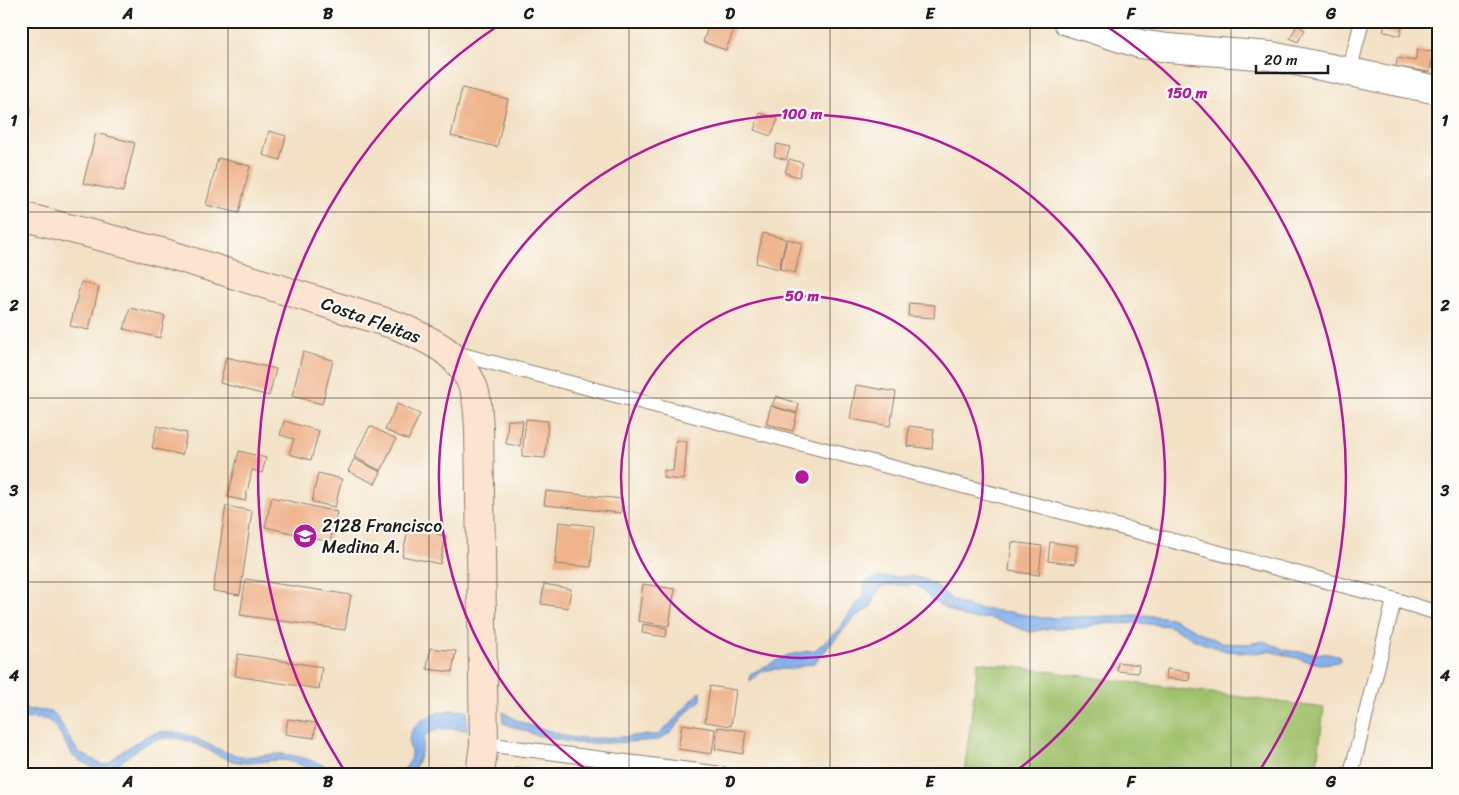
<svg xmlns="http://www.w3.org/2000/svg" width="1459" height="795" font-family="Sriracha,sans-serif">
<rect width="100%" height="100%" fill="#fdfcf7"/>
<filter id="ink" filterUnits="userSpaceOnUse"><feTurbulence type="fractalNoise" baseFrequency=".02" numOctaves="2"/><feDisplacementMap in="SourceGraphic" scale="10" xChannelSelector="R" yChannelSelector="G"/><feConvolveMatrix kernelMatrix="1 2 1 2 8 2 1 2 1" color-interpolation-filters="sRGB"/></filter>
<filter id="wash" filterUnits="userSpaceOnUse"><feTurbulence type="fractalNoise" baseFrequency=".0096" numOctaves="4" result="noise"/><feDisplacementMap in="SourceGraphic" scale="20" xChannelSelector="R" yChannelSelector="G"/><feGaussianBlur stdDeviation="1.12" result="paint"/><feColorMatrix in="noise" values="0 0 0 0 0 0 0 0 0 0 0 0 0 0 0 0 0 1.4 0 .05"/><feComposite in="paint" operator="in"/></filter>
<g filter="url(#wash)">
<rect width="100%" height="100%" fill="#f3e1c5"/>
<path fill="#9fc16a" stroke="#5e6e43" d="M978,662L1324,708L1316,774H964Z"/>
<path fill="#83b2ed" stroke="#506784" d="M910,576L923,579L937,586L951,599L971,608L1010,612L1042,618L1144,615L1171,618L1222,643L1247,644L1264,641L1288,651L1339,655L1340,662L1320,664L1269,651L1253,653L1226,651L1197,641L1169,626L1140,623L1097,624L1084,628H1051L1030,632L1003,622L988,618L975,619L963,617L933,601L923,590L915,585H889L881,587L874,597L871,607L855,617L814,663L791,669H772L763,671L750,681V674L788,655L815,650L838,631L855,605L863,597L864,584C877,573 895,578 910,576Z
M701,691V700L688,711L671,732L659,740L608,743H575L536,735L503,723V712C518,722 532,727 550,731C556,732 562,736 568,737C597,741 629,735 658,735C674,722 686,705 701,691Z
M21,709L46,711L55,714L78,752L103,765C110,764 111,761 115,757C124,750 144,736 155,733C186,726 207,748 235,755C250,759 265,754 281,754C304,755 325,767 347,774C341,774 334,775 328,774C312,771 299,762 283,760C265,759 254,766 234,761C211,755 190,735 165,738C139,740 124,765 102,773L74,757L54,725L46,719L21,718Z
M449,710L467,711V730C451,728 439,727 425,735L420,756L412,774H398C406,769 412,761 411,751C410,748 409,746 409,743C409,722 432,714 449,710Z"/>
<g id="blocks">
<path fill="#efb48c" d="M710,21H717L735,27L726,50L703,42Z
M1386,21L1403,23L1400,36L1383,31Z
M1297,25L1305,30L1298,42L1290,38Z
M1417,50L1433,52L1430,72L1396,67L1397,58L1415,61Z
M462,88L508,99L497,147L451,136Z
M21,105L31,107L24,134H21Z
M760,113L778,119L771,136L754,130Z
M269,131L286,136L280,160L263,155Z
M96,133L135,143L123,192L83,183Z
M777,144L790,147L786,160L774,156Z
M218,158L250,166L239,213L206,205Z
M789,159L803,163L799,177L785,173Z
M763,233L786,239L779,269L756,263Z
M787,239L802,243L795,273L780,269Z
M81,282L99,287L89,330L70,326Z
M909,303L935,305L934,318L908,316Z
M130,308L165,316L160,338L124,329Z
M303,352L333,360L322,404L292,396Z
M226,357L276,369L269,396L220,383Z
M856,385L896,392L890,426L850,419Z
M776,396L799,404L797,413L772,406Z
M397,404L420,414L408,440L385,430Z
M771,406L797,414L793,431L766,424Z
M526,419L548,421L545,458L522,456Z
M508,420L523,421L520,446L506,444Z
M284,421L319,431L311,460L289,454L294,439L280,435Z
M157,426L187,433L182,455L152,448Z
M370,426L396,439L381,471L354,457Z
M909,426L934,429L932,449L907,446Z
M676,440L687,442L684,480L663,478L664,470L673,471Z
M239,451L266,458L262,473L252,470L245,501L228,497Z
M354,459L381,472L375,484L348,471Z
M318,473L342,479L335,507L312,502Z
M546,491L622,499L621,513L544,505Z
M272,497L337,512L330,542L265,527Z
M226,506L252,511L240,595L213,591Z
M420,521L438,525L436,534L446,536L440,564L402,556L409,527L418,529Z
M559,522L594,526L591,567L555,564Z
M1012,542L1042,546L1039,575L1009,571Z
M1050,542L1077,546L1075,564L1048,561Z
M246,579L351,595L345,630L240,615Z
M544,584L571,589L568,608L541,604Z
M643,584L675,589L669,626L638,621Z
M643,624L667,628L666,637L642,633Z
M430,648L456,651L452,672L427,669Z
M238,654L322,667L319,689L235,676Z
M1118,662L1139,665L1138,673L1117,671Z
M1167,669L1190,672L1189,681L1166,678Z
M710,686L736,690L731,726L705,722Z
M288,719L316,723L314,738L285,734Z
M682,724L715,729L712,754L678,749Z
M718,727L746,731L743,754L715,749Z
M516,768L543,773V774H515Z"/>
</g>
</g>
<g filter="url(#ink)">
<use href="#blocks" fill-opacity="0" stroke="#887e70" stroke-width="1"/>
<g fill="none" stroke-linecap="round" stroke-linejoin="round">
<defs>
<path id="service" d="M1349,72L1362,21
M455,353L1376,594L1438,613
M484,744L722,774
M1351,774L1394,600"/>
<path id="minor" d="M1067,21L1140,44L1168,48L1271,56L1438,90"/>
<path id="secondary" d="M21,216L165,253L398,326C430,340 461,353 474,389C478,401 478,416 479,428L484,744L480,774"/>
</defs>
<use href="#service" stroke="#887e70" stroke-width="16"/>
<use href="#minor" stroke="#887e70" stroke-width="30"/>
<use href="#secondary" stroke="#887e70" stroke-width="30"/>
<use href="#service" stroke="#fff" stroke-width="14"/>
<use href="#minor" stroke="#fff" stroke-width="28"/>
<use href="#secondary" stroke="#fde4d1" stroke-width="28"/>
</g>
</g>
<path fill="none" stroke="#1c1c1c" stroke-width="1" stroke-opacity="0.55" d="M228,21V774M429,21V774M629,21V774M830,21V774M1030,21V774M1231,21V774M21,212H1438M21,398H1438M21,582H1438"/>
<g fill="none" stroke="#b5179e" stroke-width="2.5">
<circle cx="802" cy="477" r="181"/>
<path d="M591 773A363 363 0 1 1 1013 773"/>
<path d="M346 773A544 544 0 0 1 502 23M1102 23A544 544 0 0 1 1258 773"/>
</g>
<defs>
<symbol id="school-disc" viewBox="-11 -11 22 22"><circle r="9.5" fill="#b5179e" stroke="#fdfcf7"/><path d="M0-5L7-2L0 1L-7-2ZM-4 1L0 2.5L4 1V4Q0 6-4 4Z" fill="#fff"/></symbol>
</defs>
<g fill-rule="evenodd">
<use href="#school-disc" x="291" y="522" width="28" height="28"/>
</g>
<g text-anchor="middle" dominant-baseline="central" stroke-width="4.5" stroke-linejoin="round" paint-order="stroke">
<g font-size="18" fill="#1c1c1c" stroke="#fdfcf7">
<text transform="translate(371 320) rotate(20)">Costa Fleitas</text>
</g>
<g font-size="18" fill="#1c1c1c" stroke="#fdfcf7" text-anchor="start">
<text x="322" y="526">2128 Francisco<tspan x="322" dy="21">Medina A.</tspan></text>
</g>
</g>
<circle cx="802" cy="477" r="8" fill="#b5179e" stroke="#fdfcf7" stroke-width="2.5"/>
<g font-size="15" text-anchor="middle" font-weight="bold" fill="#b5179e" stroke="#fdfcf7" stroke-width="4.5" stroke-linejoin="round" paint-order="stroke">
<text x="1187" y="98">150 m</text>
<text x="802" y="119">100 m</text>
<text x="802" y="301">50 m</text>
</g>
<rect width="1459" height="795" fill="none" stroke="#fdfcf7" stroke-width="55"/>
<path d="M1256 65v8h72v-8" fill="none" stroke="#1c1c1c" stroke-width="2.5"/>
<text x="1264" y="65" font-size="15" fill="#1c1c1c" stroke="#fdfcf7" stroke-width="4" paint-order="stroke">20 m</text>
<rect x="28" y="28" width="1404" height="740" fill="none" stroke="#1c1c1c" stroke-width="2"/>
<g font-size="16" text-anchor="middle" font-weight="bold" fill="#1c1c1c">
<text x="128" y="19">A</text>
<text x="328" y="19">B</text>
<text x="529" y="19">C</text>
<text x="730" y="19">D</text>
<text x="930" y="19">E</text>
<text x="1131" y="19">F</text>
<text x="1331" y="19">G</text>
<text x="14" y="126">1</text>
<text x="1445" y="126">1</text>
<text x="14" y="311">2</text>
<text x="1445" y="311">2</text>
<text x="14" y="496">3</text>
<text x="1445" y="496">3</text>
<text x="14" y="681">4</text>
<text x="1445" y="681">4</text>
<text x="128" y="787">A</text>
<text x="328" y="787">B</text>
<text x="529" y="787">C</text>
<text x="730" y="787">D</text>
<text x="930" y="787">E</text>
<text x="1131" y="787">F</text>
<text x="1331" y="787">G</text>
</g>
</svg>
